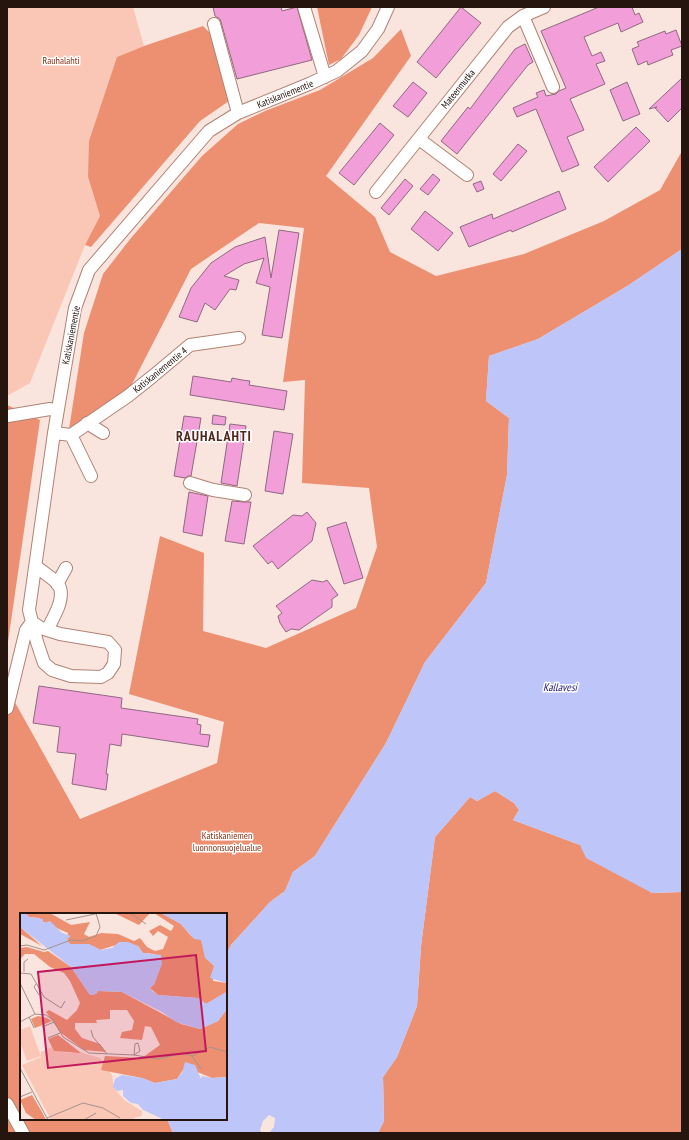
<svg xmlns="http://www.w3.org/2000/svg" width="689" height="1140" font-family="'PT Sans Narrow',sans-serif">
<rect width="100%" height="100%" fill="#fae5de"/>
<path fill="#fac7b7" d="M7,7H133L144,46L117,57L88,177L100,216L85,245L30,383L7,396Z"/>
<path fill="#ed9071" d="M317,7H372L359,35L341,59L329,65Z
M203,26L213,36L229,101L200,121L91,247L85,245L100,216L88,177L89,141L117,57L144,46Z
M401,29L411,56L326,176L375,217L390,252L436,276L524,254L604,221L660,190L682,151V249L629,285L538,339L489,356L486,401L509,418L507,475L486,583L425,662L386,743L315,856L293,872L285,891L270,902L231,945L226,955V914H21V1119H167L173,1133H7V688L80,819L217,763L224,722L129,694L160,536L204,553L203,631L266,648L356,608L377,547L369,488L302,483L305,380L283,382L304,228L259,223L191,269L129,390L69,429L84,333L103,274L131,238L202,156L238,124L265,111L320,90L373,58Z
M7,405L40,420L7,649Z
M495,791L514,803L519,810L513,820L580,845L652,893L682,892V1133H378L384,1121L383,1077L397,1057L417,1006L421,946L435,837L470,797L477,801Z"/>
<path fill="#bec5f9" d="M682,249V892L652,893L586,858L580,845L513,820L519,810L514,803L495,791L477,801L470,797L435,837L421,946L417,1006L397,1057L383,1077L384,1121L378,1133H269L274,1127L275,1118L269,1115L263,1121L260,1130L262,1133H173L167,1119H226V955L231,945L270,902L285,891L293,872L315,856L386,743L425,662L486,583L507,475L509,418L486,401L489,356L538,339L629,285Z"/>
<path fill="#f29fd9" stroke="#8f6882" d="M213,7H281L282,11L297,7L312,60L237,79L221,22L220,19L215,16Z
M461,7L481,23L436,78L417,62Z
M599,7H632L635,15L639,13L643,22L621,32L618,23L584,37L592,56L601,52L605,61L596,64L605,84L570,99L584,130L567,137L579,165L562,172L536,109L517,117L513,108L538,97L536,93L544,90L546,96L556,94L559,91L566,88L541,31Z
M676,30L682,46L671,50L673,55L648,65L647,61L638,65L632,49L639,46L637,42L665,31L666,34Z
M525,44L533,62L528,65L457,154L441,141L468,107L470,109L515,49Z
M682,78V108L668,122L655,108L657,107L649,109Z
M413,82L427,93L408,117L393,106Z
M627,82L640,114L623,121L610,90Z
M380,123L394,135L354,185L339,173Z
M636,127L650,141L608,182L594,167Z
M518,144L527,151L501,181L493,174Z
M433,174L440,180L428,195L420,189Z
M405,179L413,186L389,215L381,208Z
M481,181L484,189L477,192L473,184Z
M559,191L566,209L512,232L511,230L469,247L460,227L492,214L493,219Z
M425,211L453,233L438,251L411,229Z
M279,230L299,233L282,338L262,335L270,287L256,283L264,258L244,264L224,276L239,280L236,290L230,289L215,310L205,303L197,322L179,317L191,288L211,263L235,247L265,237L271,278Z
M193,376L231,382L232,378L242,380L250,381L249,385L287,391L284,410L190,395Z
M213,415L226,417L225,425L212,424Z
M184,416L201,418L191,476H188L185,478L174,476Z
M230,424L246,426L237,486L221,483Z
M274,431L293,434L283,494L265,491Z
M189,492L208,496L202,536L183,532Z
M232,501L244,502H251L244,544L225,541Z
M307,512L316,523L312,541L278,569L272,561L268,564L253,546L293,515L302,516Z
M346,522L363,578L344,584L327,528Z
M312,580L323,582L327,580L338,595L332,599V607L299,630L291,629L286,632L280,623L278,616L282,613L276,606Z
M39,686L122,698L121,708L198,719L197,724L201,725L200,734L210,735L208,747L122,734L121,746L110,744L106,774H108L106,790L72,784L76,754L57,752L60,727L33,723Z"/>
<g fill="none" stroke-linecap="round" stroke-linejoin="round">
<defs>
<path id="minor" d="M304,7L325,77
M523,16L553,87
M214,24L238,113
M467,175L423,142L420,137L508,27L523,16L544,7
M376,192L420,137
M8,416L50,409
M87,423L103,433
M54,433L71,435L128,396L153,376L190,345L239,338
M71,435L91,476
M190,483L213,490L245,495
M36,566C41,571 54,579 58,584C67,597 53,618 47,630
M57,584L66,568
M32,622L41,628L60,634L108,642L115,650L114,664L108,673L101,677L71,676L52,670L44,663L37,642L29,610L54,433L75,308L89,270L209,131L238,113L309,84L337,71L362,51L378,29L388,7
M7,708L26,630L32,622
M7,1104L23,1133"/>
</defs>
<use href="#minor" stroke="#b18273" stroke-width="14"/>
<use href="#minor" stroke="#fff" stroke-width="12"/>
</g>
<g text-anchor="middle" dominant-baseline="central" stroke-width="3" stroke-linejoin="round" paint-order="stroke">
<g font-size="10" fill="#853213" stroke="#fff">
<text x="61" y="60">Rauhalahti</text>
<text x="227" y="835">Katiskaniemen<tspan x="227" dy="12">luonnonsuojelualue</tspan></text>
</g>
<g font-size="10" fill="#26150f" stroke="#fff">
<text transform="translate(458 89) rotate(-51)">Mateenmutka</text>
<text transform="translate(285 94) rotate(-22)">Katiskaniementie</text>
<text transform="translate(71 335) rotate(-79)">Katiskaniementie</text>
<text transform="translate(160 370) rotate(-39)">Katiskaniementie 4</text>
</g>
<g font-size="11" font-style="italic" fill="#251778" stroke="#fff">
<text x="560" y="687">Kallavesi</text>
</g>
<g font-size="14" font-weight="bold" letter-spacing="1" fill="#4e271a" stroke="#fff">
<text x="214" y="436">RAUHALAHTI</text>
</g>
</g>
<g transform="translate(20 913)">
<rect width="207" height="207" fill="#fae5de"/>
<path d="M10,113L21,143L7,148L0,129V117ZM32,134L34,138L51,140L56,138L80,145L92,162L94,175L104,187L122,198V203L114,205V207H31L2,152L21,144V139Z" fill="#fac7b7"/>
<path d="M5,0H30L51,12L70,9L64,21L69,24L81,20L98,21L114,28L120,25L127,34L135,38L143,36L148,24L138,18L133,23L129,18L140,12L151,18L154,13L134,0H141L161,11L171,23L182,27L185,43L194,53L193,68L207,70V79L186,91L178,85L138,82L130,75L134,71L137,62L135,41L123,40L118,33L96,32L80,37L73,33L50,31L47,29L48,20L23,9L19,5L9,4ZM94,0H130L119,12ZM0,14L22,33L0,21ZM7,34L24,39L28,38L51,54L70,82L76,81L78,78L102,79L161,111L180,116L198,108L207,96V164L192,165L165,154L157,166L135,170L122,165L81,157L85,143L122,145L140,132L131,114L125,113L122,127L100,125L102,119L112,117L114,108L107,97H90V106L76,107L77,110H55V116L62,125L80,131L86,139L64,137L41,120L26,99L29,97L47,107L57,97L60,90L50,68L44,60L30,54L14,41H5L0,46V35ZM18,103L27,105L32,108L15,115L11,106ZM38,122L42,125L61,140L34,138L28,126ZM12,182L22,199L26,207H16L6,200L0,187Z" fill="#ed9071"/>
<path d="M0,0H5L9,4L23,6V10L30,8L42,20L51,23L47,26L50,31H69L81,37L92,35L99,29H108L118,33L123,40L141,42L142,51L134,72L130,74L132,78L138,82L178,85L186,91L206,79L207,96L198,108L180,116L156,109L142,99L102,79L78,78L76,81L70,82L51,54L0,14ZM141,0H207V70L190,65L194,53L185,45L181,27L174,26L161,11ZM165,149L175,152L181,166L182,163L192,165L207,164V207H145L123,197L118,191L111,190L103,183V177L97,178L93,174L95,166L102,162L122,165L135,170L157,166L162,160Z" fill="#bec5f9"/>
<path fill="none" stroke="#a5928b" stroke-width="1" d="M110,0L126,11M46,7L80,0M0,33L7,32L24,37L51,27L62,28L76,23L80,14L76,0M4,59V49L8,46M0,60L11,61L24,84L41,95L45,88M0,70L15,101M16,71L14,74L19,82M9,104L14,115M0,109L15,101L26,102L33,107L43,124L69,140L114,142L138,146L163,140L172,143L190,134L207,139M22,114L34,109M71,117L73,124L87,141M28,125L40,120M118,130L120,138L114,142L115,131ZM172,143L181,156M0,155L28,207M0,184L12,179M27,205L63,190L83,195L100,205M64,207L76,200"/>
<path fill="#c2185b" fill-opacity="0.15" stroke="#c2185b" stroke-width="2" d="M176,42L186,138L28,155L18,59Z"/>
<rect width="207" height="207" fill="none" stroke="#26150f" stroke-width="2"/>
</g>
<rect width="689" height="1140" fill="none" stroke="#26150f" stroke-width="16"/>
</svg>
